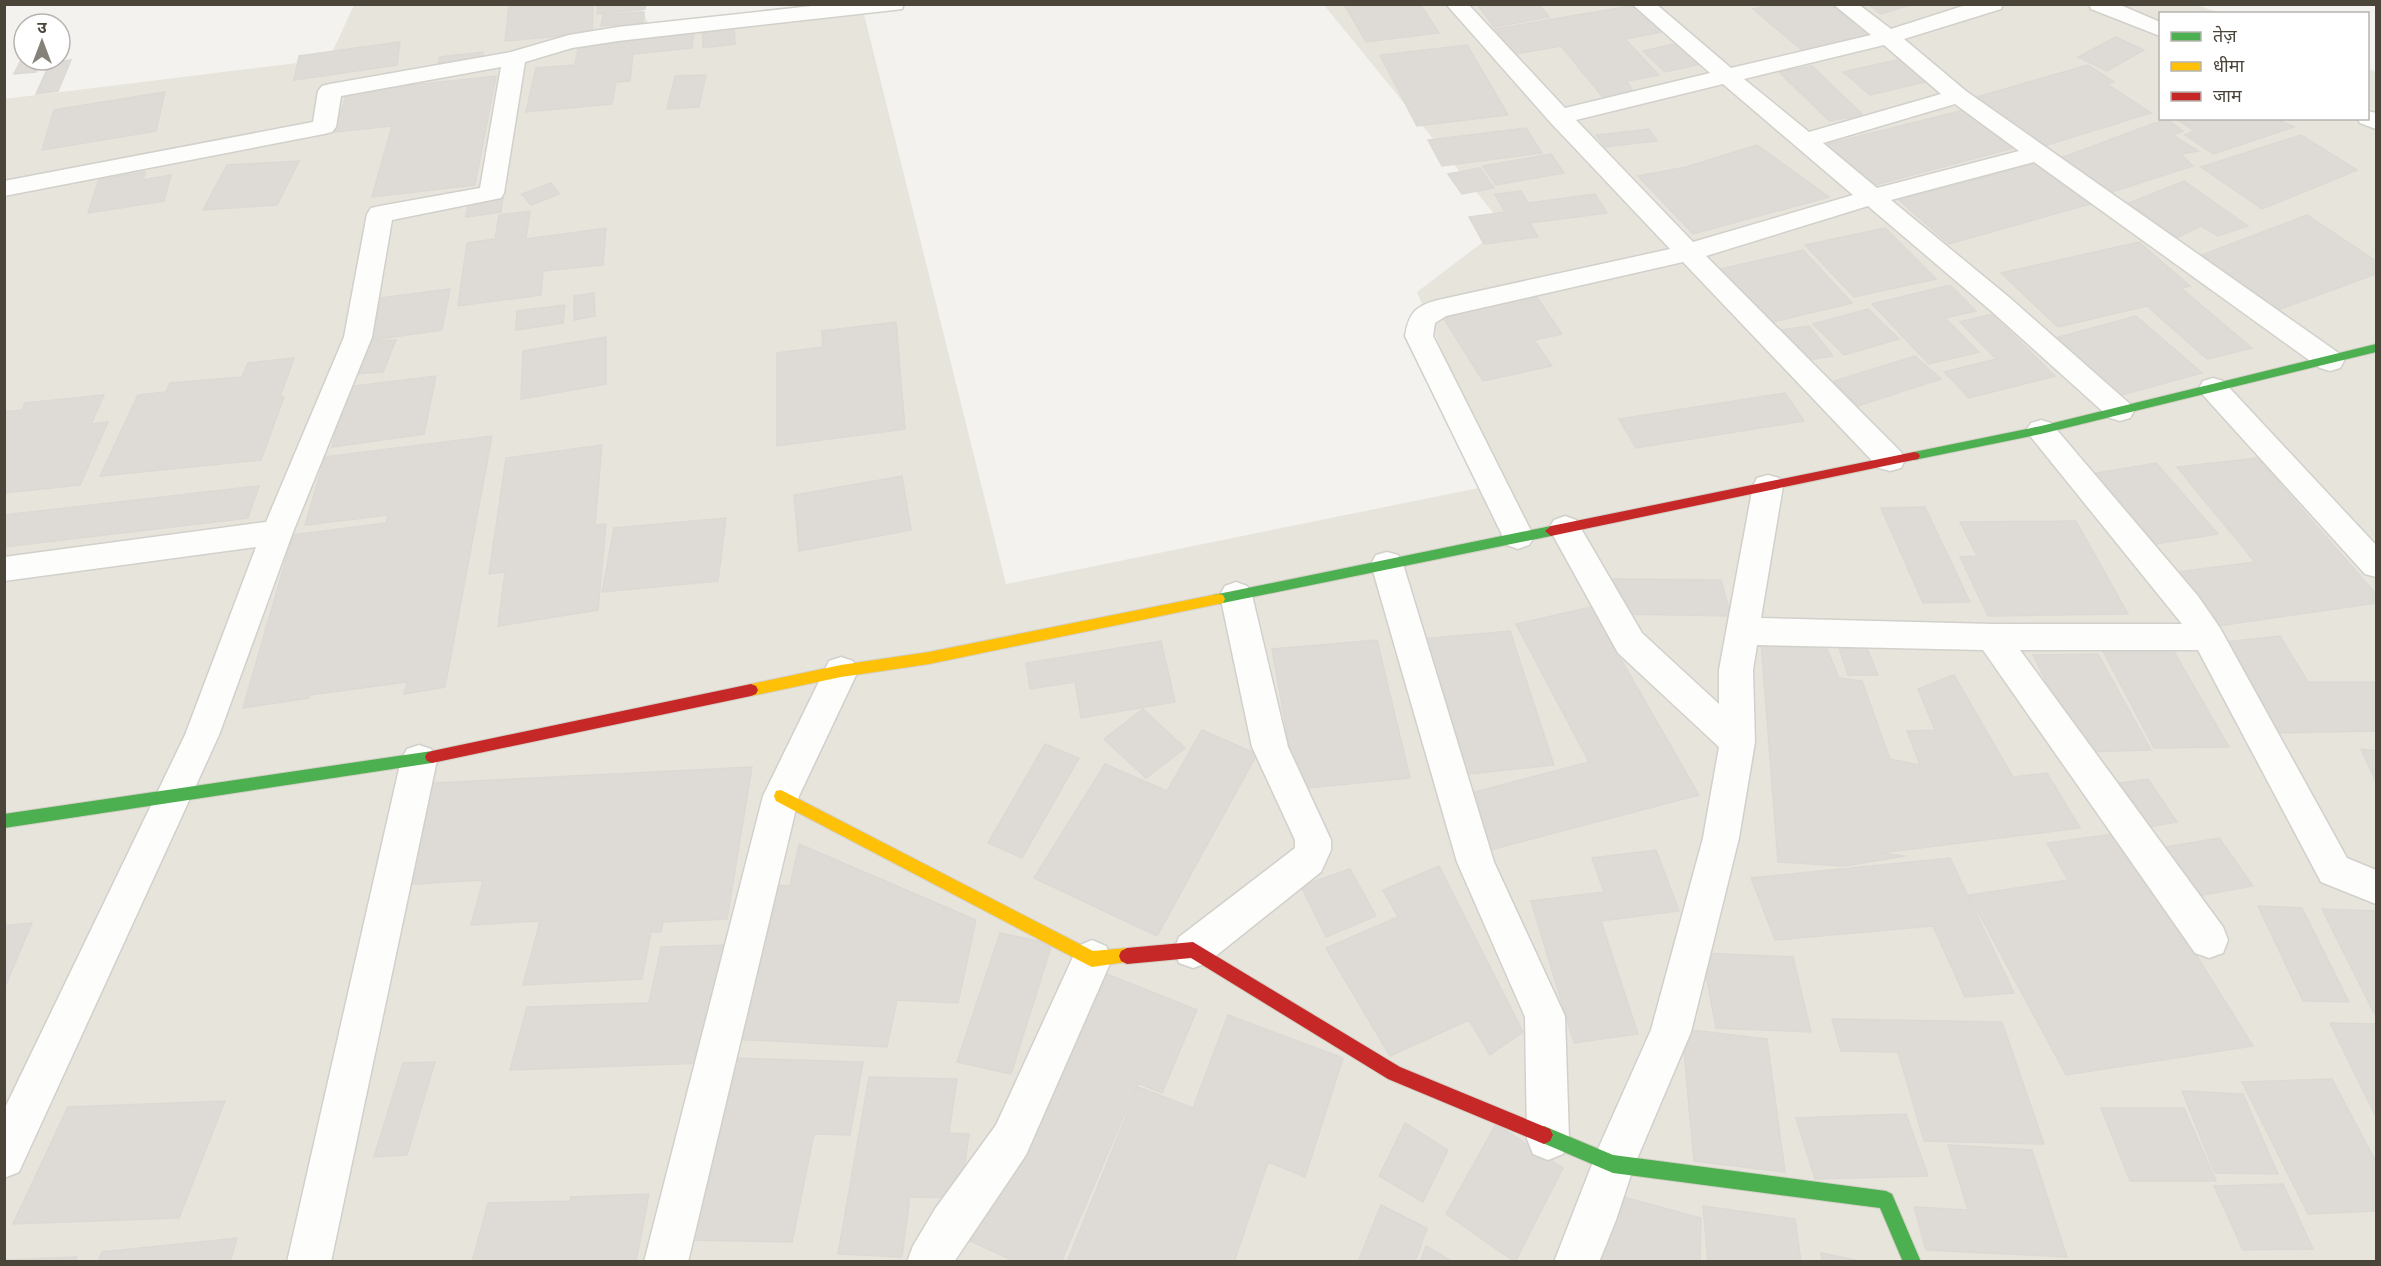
<svg xmlns="http://www.w3.org/2000/svg" width="2381" height="1266" font-family="'Noto Sans','Noto Sans Devanagari',sans-serif">
<rect width="100%" height="100%" fill="#f4f2ee"/>
<path fill="#e7e4dc" d="M2194,4L2219,13L2160,14V118H2368V68L2376,72V1261H5L4,99L329,59L354,5H640L652,32L864,14L1006,584L1498,484L1417,292L1504,226L1324,5Z"/>
<path fill="#dedbd6" stroke="#dcd9d4" stroke-width="1.5" d="M529,4H593L592,33L505,41L509,7Z
M598,4H646L645,9L597,14Z
M1344,4H1420L1439,33L1366,42Z
M1477,4H1539L1549,17L1494,27Z
M1775,4H1830L1869,37L1803,51L1753,9Z
M1868,4H1914L1881,14Z
M1636,5L1662,32L1625,39L1659,75L1627,81L1635,95L1605,100L1561,46L1515,54L1495,29Z
M644,12L643,23L601,26L603,15Z
M734,25L735,44L703,48V29Z
M694,32L692,48L633,54L630,81L616,82L612,104L526,112L536,68L575,65L579,42Z
M2116,37L2144,50L2107,71L2078,57Z
M400,42L397,65L294,80L299,56Z
M1683,42L1705,63L1665,72L1643,51Z
M1467,45L1508,115L1417,126L1380,55Z
M483,52L482,61L438,65L440,57Z
M24,54V60H41L36,72L14,74Z
M1906,58L1934,80L1870,95L1843,72Z
M71,60L58,91L36,94L50,63Z
M2088,65L2114,82L2107,84L2151,113L2041,147L1973,98Z
M1812,66L1863,115L1829,121L1779,72Z
M706,75L699,107L667,109L675,76Z
M496,76L475,185L372,197L392,126L335,132L347,92Z
M165,92L156,131L42,150L54,110Z
M1968,109L2014,148L1871,186L1824,145Z
M2175,118H2284L2281,121L2294,127L2213,154L2185,135L2194,131Z
M2168,120L2183,131L2173,135L2198,151L2181,154L2193,166L2109,193L2061,158L2152,124Z
M1526,128L1542,153L1442,166L1428,140Z
M1649,129L1657,141L1605,147L1596,135Z
M2301,135L2357,170L2262,209L2201,167Z
M1757,145L1829,197L1693,234L1638,176L1686,167Z
M1551,154L1564,173L1496,185L1483,166Z
M299,161L277,205L203,210L227,165Z
M2037,163L2090,204L1949,244L1899,200Z
M1480,168L1494,188L1462,194L1448,174Z
M145,172L143,180L171,175L164,201L88,213L99,179Z
M2184,181L2248,226L2218,236L2201,226L2176,238L2129,203Z
M551,183L559,194L531,205L522,194Z
M1521,191L1528,203L1595,194L1607,213L1530,223L1538,237L1484,244L1469,217L1505,212L1495,194Z
M503,195L501,212L466,217L469,200Z
M530,211L526,239L606,228L603,265L543,271L541,295L458,306L467,243L495,239L499,215Z
M2307,215L2376,261V274L2275,311L2202,255Z
M1885,228L1936,279L1854,297L1805,245Z
M2139,242L2190,286L2181,288L2252,348L2207,359L2147,306L2058,327L2001,273Z
M1803,250L1852,303L1769,323L1721,269Z
M1950,285L1976,311L1945,318L1979,352L1929,364L1872,304Z
M450,289L442,330L371,340L381,298Z
M594,293L595,316L574,320V296Z
M1536,296L1562,334L1534,340L1552,366L1483,381L1442,316Z
M565,305L563,323L516,330L517,311Z
M1868,309L1899,339L1844,355L1813,324Z
M1992,314L2055,376L1969,398L1944,372L1996,359L1960,322Z
M2136,316L2202,373L2118,396L2055,338Z
M896,322L905,429L777,446V353L823,347L822,331Z
M1809,326L1833,356L1803,361L1781,330Z
M606,337V384L521,399L523,351Z
M396,340L383,372L354,374L368,341Z
M1915,356L1941,379L1858,406L1834,381Z
M294,358L280,397H284L261,460L100,476L138,395L166,392L170,383L242,377L248,363Z
M436,376L424,434L332,447L346,387Z
M1785,393L1804,421L1636,448L1619,419Z
M104,395L91,424L108,422L80,485L4,493V412L22,410L25,403Z
M492,436L445,687L404,694L407,682L310,695L309,698L243,708L293,535L386,523L388,515L305,525L325,457Z
M602,445L595,525L606,524L598,610L498,626L505,572L489,574L506,458Z
M2257,458L2376,594V603L2218,626L2177,572L2255,562L2177,467Z
M2156,463L2218,534L2150,545L2091,474Z
M902,476L911,530L799,551L794,495Z
M259,486L248,518L4,547V515Z
M1925,507L1970,602L1923,603L1881,508Z
M726,518L718,581L602,592L614,528Z
M2076,521L2128,614L1988,616L1960,557L1977,556L1960,522Z
M1611,579L1721,580L1731,616L1619,614Z
M1591,607L1699,795L1486,851L1460,796L1589,762L1516,624Z
M1510,631L1554,765L1460,775L1422,639Z
M2280,636L2308,682H2376V731L2274,733L2224,642Z
M1377,640L1410,778L1297,789L1272,649Z
M1161,641L1175,702L1081,718L1075,682L1030,689L1026,663Z
M1761,641L1824,642L1839,678L1862,681L1890,759L1920,765L1907,731L1935,730L1918,689L1954,675L2013,777L2047,773L2080,828L1880,853L1905,856L1845,866L1778,862Z
M1839,648H1867L1878,675H1848Z
M2173,650L2229,747L2154,748L2103,651Z
M2098,654L2151,750L2081,752L2033,655Z
M1143,709L1185,748L1146,778L1104,739Z
M1202,730L1257,754L1157,936L1034,878L1105,764L1167,791Z
M1045,744L1079,758L1022,858L988,843Z
M2361,749L2376,751V782Z
M752,767L727,919L663,922L661,932H651L642,979L523,985L540,921L471,925L483,880L400,885L433,783Z
M2148,779L2177,822L2149,827L2120,783Z
M2120,833L2253,1046L2066,1075L1969,895L2068,880L2047,843Z
M2219,838L2253,886L2198,896L2165,847Z
M799,844L976,920L958,1003L897,1000L887,1047L732,1039L772,885L790,886Z
M1656,850L1679,911L1601,921L1638,1034L1574,1043L1531,901L1604,892L1592,858Z
M1950,858L2014,993L1965,997L1933,926L1775,940L1751,878Z
M1439,866L1523,1032L1490,1055L1469,1020L1390,1056L1326,948L1398,917L1383,890Z
M1350,869L1376,916L1326,937L1301,886Z
M2258,906L2302,908L2349,1002L2303,1001Z
M2322,909L2376,911V1017Z
M32,923L4,989V926Z
M1000,933L1052,944L1011,1074L957,1062Z
M725,945L703,1063L510,1070L527,1007L649,1003L661,947Z
M1702,953L1793,957L1811,1032L1716,1028Z
M1099,971L1197,1010L1162,1093L1138,1083L1061,1262H1016L970,1241Z
M1228,1015L1343,1058L1305,1177L1268,1162L1234,1262H1067L1138,1087L1193,1108Z
M1832,1019L2002,1022L2044,1144L1924,1141L1898,1052L1841,1051Z
M2330,1023L2376,1024V1117Z
M1682,1029L1767,1039L1785,1172L1694,1161Z
M728,1058L863,1062L850,1135L814,1134L792,1242L684,1240Z
M435,1062L407,1155L374,1157L403,1063Z
M869,1077L957,1079L949,1133L969,1134L960,1198L910,1197L902,1257L838,1254Z
M2332,1079L2376,1162V1211L2308,1214L2242,1082Z
M2182,1091L2243,1094L2278,1174L2215,1173Z
M225,1101L179,1218L13,1224L68,1107Z
M2101,1108H2184L2216,1181H2130Z
M1906,1114L1928,1176L1815,1179L1796,1118Z
M1405,1123L1448,1150L1423,1202L1379,1176Z
M1496,1124L1563,1168L1515,1262L1446,1214Z
M1948,1145L2032,1150L2067,1257L1926,1250L1914,1207L1968,1210Z
M2283,1184L2313,1249L2243,1250L2214,1186Z
M1605,1192L1701,1218L1700,1262H1601Z
M649,1194L636,1262H472L488,1203L570,1201L571,1197Z
M1381,1205L1427,1228L1415,1262H1358Z
M1703,1206L1795,1219L1801,1262H1708Z
M237,1238L230,1262H98L102,1252Z
M1426,1246L1453,1262H1420Z
M1821,1253L1865,1262H1822Z
M77,1257L75,1262H4V1260Z"/>
<g fill="none" stroke-linecap="round" stroke-linejoin="round">
<defs>
<path id="street" d="M830,4H904L902,9L894,10L618,41L572,48L525,62L504,193L501,198L392,220L372,337L293,532L219,735L19,1172L4,1178V1110L185,735L256,547L4,581V557L266,522L344,337L367,214L371,208L380,206L480,188L501,67L341,96L336,127L332,132L324,134L4,196V181L313,122L318,91L322,86L330,84L511,52L569,35L618,27Z
M1446,4H1468L1565,108L1710,73L1632,4H1656L1731,68L1871,35L1833,4H1858L1891,29L1969,4H2003L2001,9L1904,39L1966,91L2340,354L2344,361L2340,368L2330,371L2320,368L2034,162L1891,200L2010,298L2130,404L2134,411L2130,418L2120,421L2110,418L1990,310L1868,206L1706,256L1901,452L1905,460L1901,468L1890,471L1879,468L1683,262L1446,316L1435,323L1433,336L1534,537L1529,545L1518,549L1507,545L1405,336C1409,313 1415,306 1438,300L1670,249L1550,122ZM1884,45L1941,94L1809,132L1744,79ZM1723,84L1853,195L1693,242L1576,120ZM1955,104L2019,151L1877,188L1823,143Z
M2089,4H2118L2160,22V36L2091,9Z
M2368,111L2376,113V129L2360,123L2357,118H2368Z
M2213,378L2223,381L2376,545V577L2365,574L2203,395L2199,388L2203,381Z
M2041,420L2051,423L2198,596L2220,628L2347,858L2376,870V904L2321,882L2198,650H2020L2223,927L2228,940L2223,953L2209,958L2195,953L1983,650L1757,645L1753,670L1755,742L1739,838L1691,1032L1634,1166L1616,1220L1599,1262H1554L1598,1149L1651,1030L1703,838L1719,747L1618,653L1549,528L1554,520L1565,516L1576,520L1642,633L1719,704V670L1753,486L1757,478L1768,475L1779,478L1783,486L1761,618L1992,624H2182L2031,437L2026,430L2031,423Z
M1387,552L1398,555L1403,564L1494,862L1565,1016L1569,1139L1563,1154L1548,1160L1533,1154L1527,1139L1525,1017L1457,862L1371,564L1376,555Z
M1236,582L1247,586L1252,595L1288,747L1331,840V850L1321,872L1207,963L1193,968L1179,963L1174,950L1179,937L1295,848V840L1252,747L1220,595L1225,586Z
M841,657L853,661L858,671L799,796L688,1262H644L763,796L829,661Z
M419,745L431,749L437,760L331,1262H287L401,760L407,749Z
M1092,940L1106,946L1112,959L1026,1155L954,1262H907L913,1246L935,1209L996,1125L1078,946Z"/>
<path id="fast" d="M2376,344V352L2041,434L1914,460L1908,456L1914,452L2041,426Z
M1551,526L1557,531L1551,536L1218,604L1213,603L1211,599L1213,595L1218,594Z
M432,751L437,753L439,757L437,761L432,763L4,828V814Z
M1544,1126L1613,1155L1886,1191L1892,1194L1921,1262H1903L1880,1208L1613,1173L1538,1141L1535,1135L1538,1129Z"/>
<path id="slow" d="M1218,594L1223,595L1225,599L1223,603L1218,604L929,664L841,677L751,696L746,694L744,690L746,686L751,684L841,665L929,652Z
M781,790L1093,951L1127,948L1133,951L1135,956L1133,961L1092,967L1086,964L776,801L774,796L776,791Z"/>
<path id="jam" d="M1914,452L1918,453L1920,456L1918,459L1551,536L1545,531L1551,526Z
M751,684L756,686L758,690L756,694L751,696L432,763L427,761L425,757L427,753L432,751Z
M1193,942L1400,1067L1550,1129L1553,1135L1550,1141L1544,1144L1388,1079L1191,958L1127,964L1121,961L1119,956L1121,951L1127,948Z"/>
</defs>
<use href="#street" stroke="#d2d0cb" stroke-width="3"/>
<use href="#fast" stroke="#d3cfc5" stroke-width="2"/>
<use href="#slow" stroke="#d3cfc5" stroke-width="2"/>
<use href="#jam" stroke="#d3cfc5" stroke-width="2"/>
<use href="#street" fill="#fdfdfc" fill-rule="evenodd"/>
<use href="#fast" fill="#4caf50" fill-rule="evenodd"/>
<use href="#slow" fill="#ffc107" fill-rule="evenodd"/>
<use href="#jam" fill="#c62828" fill-rule="evenodd"/>
</g>
<rect width="2381" height="1266" fill="none" stroke="#4b4439" stroke-width="12"/>
<rect x="2159" y="12" width="210" height="108" fill="#ffffff" stroke="#b7b4b0" stroke-width="1.5"/>
<rect x="2171" y="32" width="30" height="9" fill="#4caf50" stroke="#b7b4b0" stroke-width="1.5"/>
<text x="2213" y="42" font-size="18" fill="#4b4439">तेज़</text>
<rect x="2171" y="62" width="30" height="9" fill="#ffc107" stroke="#b7b4b0" stroke-width="1.5"/>
<text x="2213" y="72" font-size="18" fill="#4b4439">धीमा</text>
<rect x="2171" y="92" width="30" height="9" fill="#c62828" stroke="#b7b4b0" stroke-width="1.5"/>
<text x="2213" y="102" font-size="18" fill="#4b4439">जाम</text>
<g transform="translate(42 42)"><circle r="28" fill="#ffffff" stroke="#b7b4b0" stroke-width="1.5"/>
<path d="M0-4.5L10 22L0 15L-10 22Z" fill="#868178"/>
<text y="-9" font-size="16" font-weight="bold" text-anchor="middle" fill="#4b4439">उ</text>
</g>
</svg>
